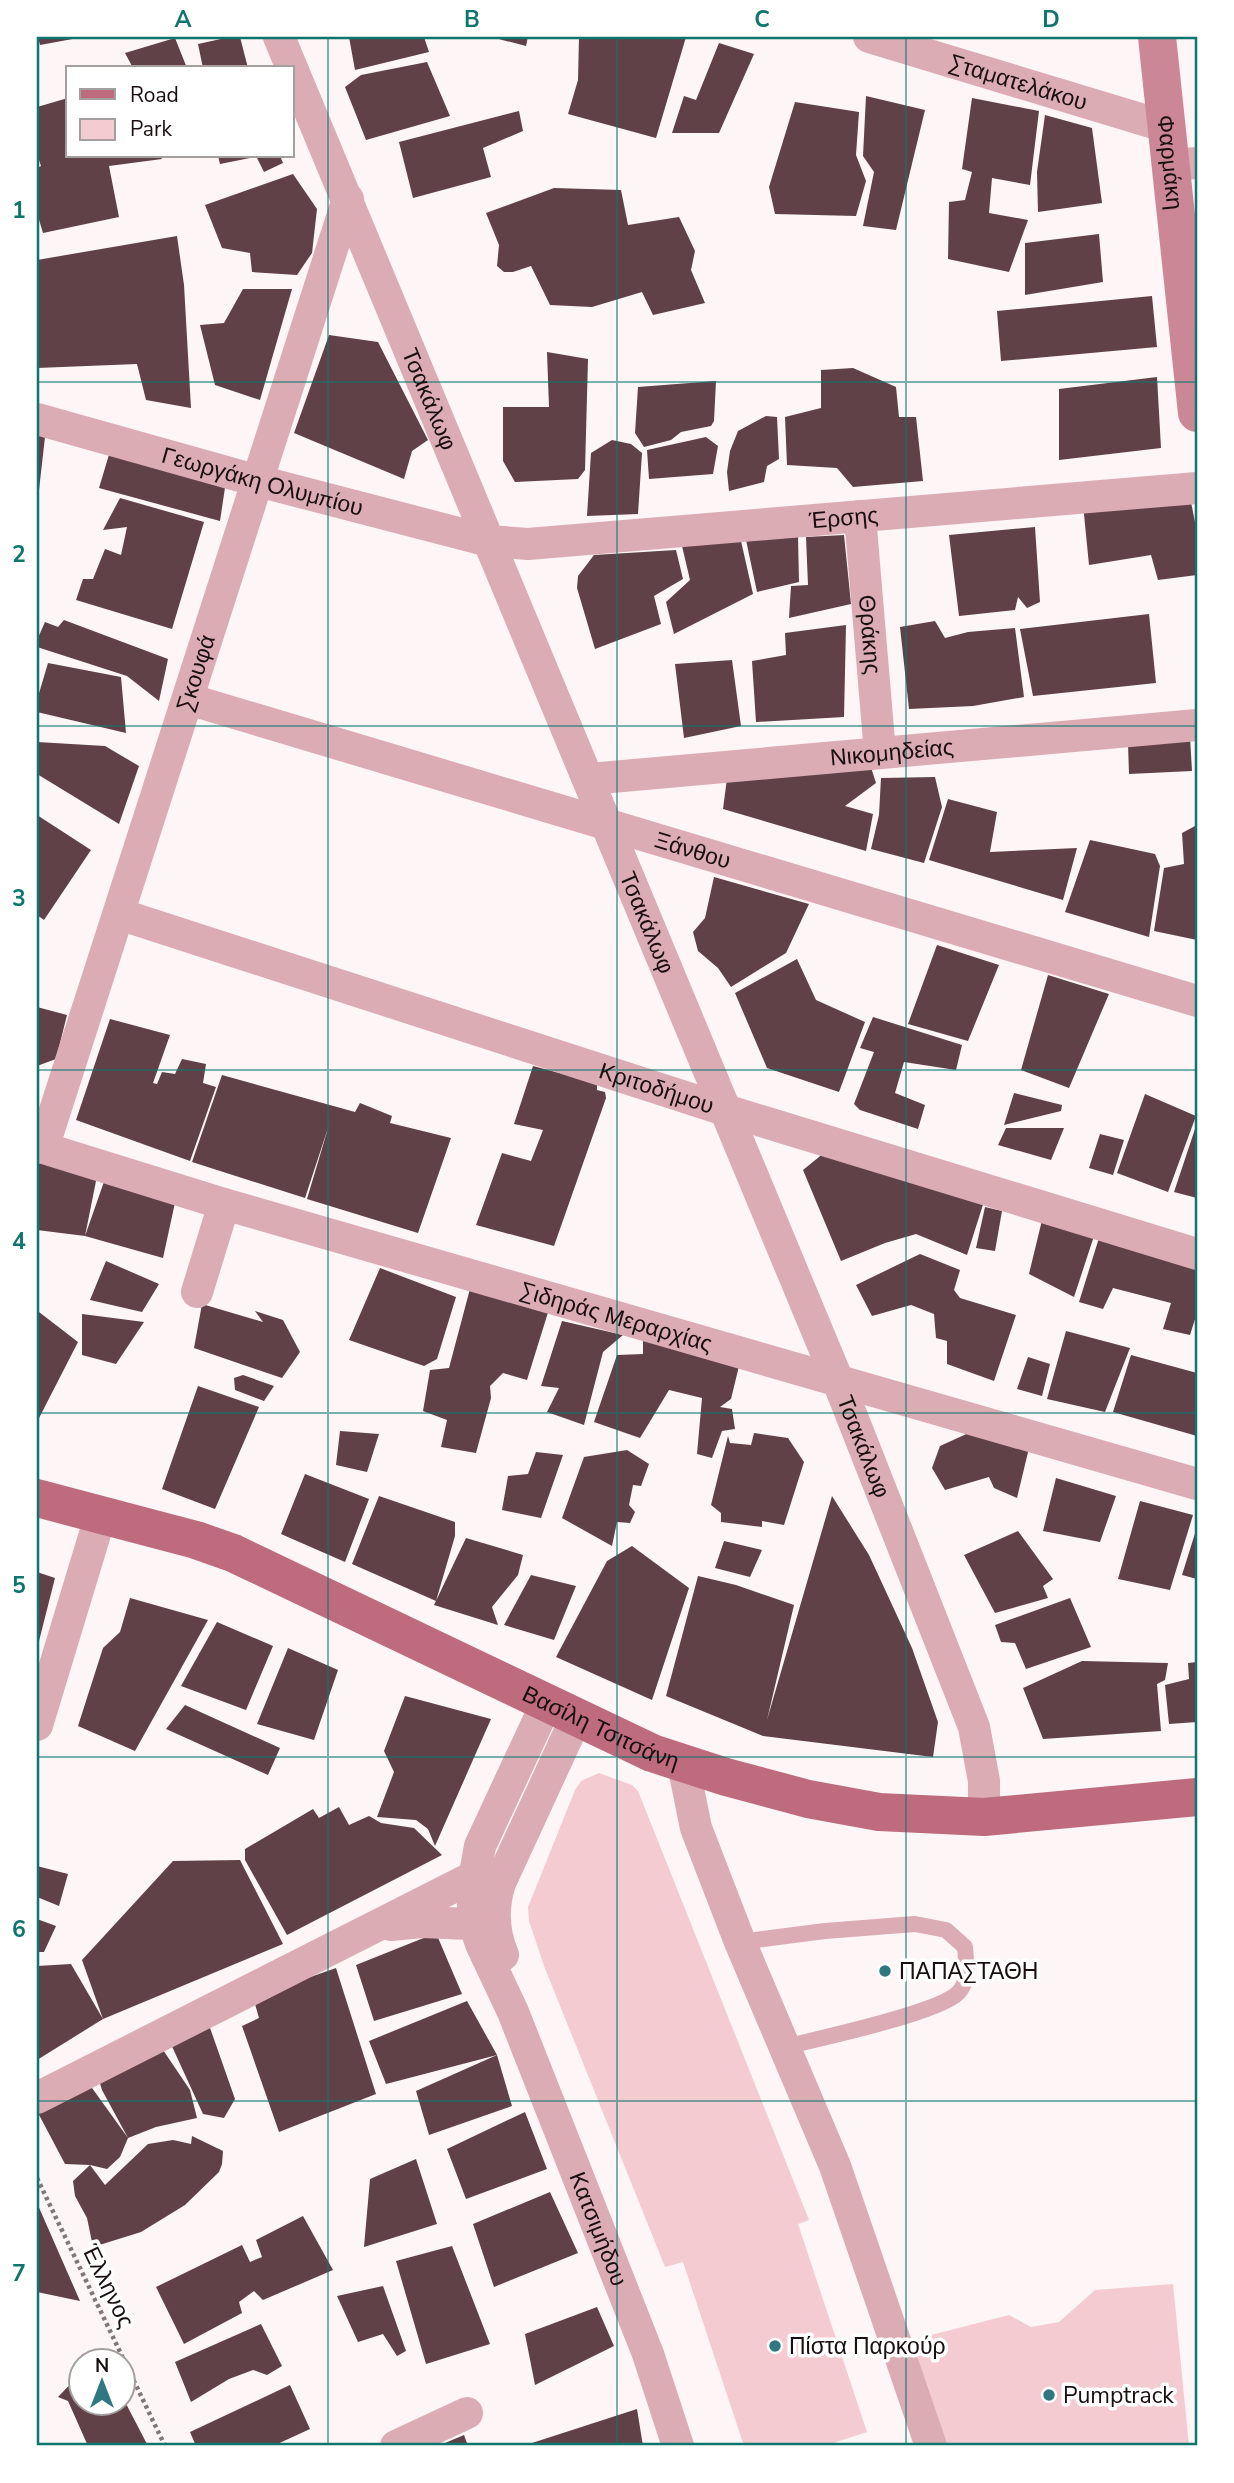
<svg xmlns="http://www.w3.org/2000/svg" width="1234" height="2483" font-family="'Nunito Sans',sans-serif">
<rect width="100%" height="100%" fill="#fdf5f6"/>
<path fill="#f5cbd2" d="M599,1773L632,1785L638,1791L809,2220L798,2224L867,2432L824,2446H744L683,2262L665,2267L544,1966L529,1921L528,1907L575,1790L581,1781Z
M1173,2284L1189,2446H931L896,2344L1009,2315L1031,2327L1059,2322L1095,2290Z"/>
<path fill="#5f4147" d="M38,37H78V38L40,45Z
M230,37H240L248,68H203L198,44Z
M349,37H424L429,52L355,70Z
M491,37H528L526,46Z
M579,37H686L656,138L568,114L578,80Z
M175,38L187,68H133L125,53Z
M719,43L754,54L719,133H672L684,96L696,100Z
M427,62L450,116L366,140L345,87L361,75Z
M866,96L925,110L896,230L863,226L874,172L863,156Z
M68,98V156H160L162,159L109,166L119,217L43,233L37,213V168L41,166L37,154V107Z
M972,98L1039,111L1030,185L992,178L989,213L1028,220L1009,272L948,259L949,202L965,200L972,172L962,169Z
M795,102L859,112L856,155L866,181L856,216L775,214L769,187Z
M519,111L523,131L483,148L491,177L413,198L399,142Z
M1045,115L1092,128L1102,203L1038,212L1037,172Z
M218,156H255V157L220,164Z
M256,156H280L283,163L264,172Z
M293,174L317,209L312,253L297,275L252,272L250,253L222,248L205,205Z
M554,188L621,190L628,225L679,217L695,251L691,270L705,303L653,315L642,292L592,307L550,305L531,266L513,272H504L497,266L499,245L486,213Z
M1099,234L1103,282L1025,295V243Z
M177,236L184,285L191,408L146,400L137,364L37,368V260Z
M243,289H292L260,400L215,385L200,325L224,323Z
M1152,296L1157,347L1001,361L997,311Z
M329,335L378,342L428,440L412,451L404,479L294,433Z
M547,352L588,359L585,470L578,479L515,482L503,461V407H549Z
M853,368L896,387L899,417H916L923,481L853,487L837,468L787,465L785,417L821,408V370Z
M1157,377L1161,448L1059,460V389Z
M716,381L714,421L711,426L681,432L671,440L644,447L635,433L638,387Z
M766,416L777,417L779,459L767,466L764,482L729,491L727,472L730,451L738,431Z
M37,434L45,437L39,490L37,489Z
M706,437L718,446L713,474L649,479L647,450Z
M612,440L631,444L642,453L638,514L587,516L591,453Z
M111,448L226,481L220,521L99,488Z
M1190,497L1197,532V575L1158,580L1151,555L1089,565L1083,504Z
M120,498L204,522L172,629L76,600L83,579H93L105,549L121,555L127,527L103,530Z
M1035,527L1040,602L1027,608L1018,597L1015,610L959,616L949,535Z
M844,535L851,604L789,618L791,586L808,585L806,537Z
M798,537L799,582L757,592L746,540Z
M741,541L753,594L674,634L666,602L690,580L682,546Z
M676,550L683,579L654,596L661,624L595,649L577,588L578,576L594,555Z
M1149,614L1156,683L1033,696L1020,629Z
M64,620L168,659L159,701L127,676L37,647V640L45,622L58,627Z
M935,621L945,638L968,632L1015,628L1024,697L973,706L909,709L900,627Z
M846,625L844,717L756,722L752,661L786,655L785,633Z
M732,660L741,726L684,738L675,664Z
M48,663L121,677L126,733L37,712V700Z
M1190,737L1192,771L1129,774L1128,744Z
M37,742L105,746L139,766L119,824L37,774Z
M868,758L876,783L845,806L873,814L866,851L723,809L728,771Z
M935,777L942,807L924,863L871,849L879,815L881,778Z
M948,799L997,812L990,852L1077,848L1063,900L929,860Z
M37,815L91,850L44,920L37,915Z
M1197,825V940L1154,931L1164,868L1184,864L1182,833Z
M1090,840L1155,854L1160,866L1149,937L1065,912Z
M714,877L809,904L786,953L731,987L718,968L698,951L693,932L705,918Z
M937,945L999,965L968,1041L908,1024Z
M797,959L816,1000L865,1022L839,1092L767,1068L735,993Z
M1048,975L1109,994L1069,1088L1021,1070Z
M37,1007L67,1015L56,1059L37,1066Z
M873,1017L962,1045L956,1070L904,1062L895,1093L925,1105L918,1129L860,1110L854,1104L874,1052L860,1048Z
M110,1019L170,1035L153,1083L157,1084L162,1072L175,1074L182,1059L206,1064L203,1083L216,1087L190,1161L76,1120Z
M533,1066L597,1083V1090L605,1092L606,1098L554,1246L476,1225L502,1153L531,1161L543,1130L514,1124Z
M222,1075L355,1112L360,1103L392,1116L390,1123L451,1138L418,1233L307,1199L329,1125L305,1198L192,1162Z
M1014,1093L1062,1105L1061,1111L1004,1125Z
M1145,1094L1196,1116L1168,1192L1117,1173Z
M1197,1123V1198L1174,1192Z
M1006,1128H1064L1051,1160L998,1145Z
M1100,1134L1124,1140L1113,1175L1089,1168Z
M830,1148L987,1192L967,1255L916,1234L885,1243L841,1261L803,1170Z
M37,1160L97,1176L85,1236L37,1230Z
M106,1176L176,1198L163,1258L85,1236Z
M985,1207L1002,1211L995,1251L976,1248Z
M1043,1216L1095,1233L1074,1297L1029,1274Z
M1099,1238L1197,1261V1313L1190,1335L1163,1329L1171,1303L1113,1288L1103,1309L1079,1302Z
M920,1254L960,1270L954,1290L960,1298L1016,1315L994,1381L947,1364V1341L936,1338L934,1314L911,1305L872,1316L856,1285Z
M106,1261L159,1284L142,1312L90,1300Z
M380,1268L456,1297L437,1359L424,1366L349,1340Z
M471,1285L550,1306L527,1380L503,1373L490,1386L491,1398L476,1453L441,1447L447,1420L423,1411L430,1370L449,1368Z
M202,1304L263,1322L255,1311L283,1320L300,1352L282,1378L194,1348Z
M39,1312L78,1342L37,1422V1315Z
M82,1314L144,1322L116,1364L82,1355Z
M562,1321L623,1335L603,1352L584,1425L547,1412L559,1388L541,1386Z
M1066,1331L1130,1348L1105,1412L1047,1399Z
M643,1337L739,1366L731,1399L720,1407L732,1409L735,1429L722,1431L712,1458L697,1454L702,1398L669,1390L640,1438L594,1422L617,1355L643,1354Z
M1131,1355L1197,1373V1436L1113,1412Z
M1028,1357L1050,1364L1042,1396L1017,1389Z
M243,1375L274,1386L264,1401L235,1390L234,1378Z
M198,1386L259,1407L215,1509L162,1489Z
M340,1431L379,1434L367,1472L336,1465Z
M973,1431L1029,1448L1017,1498L994,1488L989,1477L945,1490L932,1468L940,1446Z
M754,1433L788,1438L804,1462L784,1525L762,1521V1527L721,1522V1513L711,1505L728,1436L730,1443L751,1445Z
M627,1450L649,1464L641,1486L633,1485L629,1505L635,1512L630,1523L617,1522L612,1546L562,1518L584,1457Z
M536,1452L563,1455L541,1518L502,1510L508,1476L528,1474Z
M305,1474L369,1499L345,1562L281,1534Z
M1056,1478L1116,1496L1100,1542L1043,1531Z
M379,1496L455,1522V1536L436,1601L352,1564Z
M832,1496L869,1555L912,1648L938,1722L933,1757L763,1736L666,1696L698,1576L736,1585L794,1605L767,1720Z
M1140,1501L1193,1515L1170,1590L1118,1579Z
M1197,1527V1579L1182,1575Z
M1018,1531L1053,1579L1043,1586L1048,1598L995,1613L964,1555Z
M466,1538L523,1555L518,1575L492,1607L498,1625L434,1605Z
M724,1541L762,1550L750,1577L715,1568Z
M632,1546L689,1588L652,1700L556,1657L607,1561Z
M37,1572L55,1578L38,1645H37Z
M531,1575L576,1586L554,1640L504,1625Z
M130,1598L208,1620L135,1751L78,1726L103,1648L120,1632Z
M1070,1598L1091,1647L1026,1669L1015,1643L1001,1642L995,1625Z
M217,1622L273,1646L246,1710L181,1686Z
M288,1648L338,1670L314,1740L257,1724Z
M1082,1661L1168,1663L1165,1680L1157,1684L1161,1731L1043,1739L1023,1688Z
M1197,1662V1722L1169,1724L1165,1685L1189,1679L1188,1663Z
M405,1696L491,1719L435,1846L428,1829L416,1820L377,1817L394,1772L384,1751Z
M185,1705L280,1748L268,1775L166,1729Z
M339,1807L349,1825L369,1816L381,1823L414,1828L442,1855L287,1935L245,1860V1849L313,1809L319,1818Z
M240,1860L283,1944L103,2019L82,1960L173,1861Z
M37,1866L68,1874L59,1906L37,1897Z
M37,1919L56,1926L44,1952H37Z
M436,1933L462,1994L374,2021L356,1965Z
M71,1964L103,2019L37,2060V1966Z
M336,1968L376,2094L279,2132L242,2026L259,2018L253,1997Z
M467,2001L497,2055L386,2084L369,2041Z
M209,2025L235,2099L224,2118L203,2114L170,2042Z
M159,2044L190,2090L197,2118L156,2127L128,2138L120,2157L107,2169L90,2165L105,2185L148,2144L173,2140L191,2144L192,2136L223,2151L222,2164L219,2172L185,2205L141,2232L93,2247L87,2218L75,2196L73,2181L90,2165L65,2164L37,2111L87,2081L128,2138L102,2090L98,2077Z
M497,2055L512,2106L429,2135L416,2091Z
M525,2112L547,2169L466,2199L447,2149Z
M416,2159L437,2224L364,2247L370,2179Z
M550,2192L578,2253L494,2287L473,2224Z
M37,2203L80,2301L37,2292Z
M303,2216L333,2270L263,2300L254,2291L239,2302L242,2313L184,2344L156,2287L242,2245L250,2262L262,2257L256,2240Z
M452,2246L490,2344L426,2364L396,2261Z
M383,2286L406,2351L397,2356L383,2334L358,2342L337,2296Z
M597,2307L614,2346L535,2385L525,2334Z
M261,2324L282,2366L267,2375L253,2370L229,2379L191,2402L175,2362Z
M80,2374V2403H122V2396L148,2446H88L68,2401L58,2397Z
M290,2385L310,2429L273,2446H196L190,2432Z
M637,2409L643,2446H532V2443Z
M464,2435L468,2446H438Z"/>
<g fill="none" stroke-linecap="round" stroke-linejoin="round">
<path stroke="#817678" stroke-width="4.5" stroke-dasharray="3.5 3.5" stroke-linecap="butt" d="M37,2178L165,2446"/>
<path stroke="#dcacb5" stroke-width="16" d="M740,1942L825,1931L915,1924L946,1930L965,1947C966,1962 970,1981 958,1993C938,2013 818,2039 784,2047"/>
<g stroke="#dcacb5" stroke-width="32">
<path id="s1" d="M279,37L838,1381L974,1727L984,1781V1817"/>
<path id="s2" d="M869,37L1167,127"/>
<path d="M1171,165L1197,163"/>
<path id="s3" d="M37,419L258,481L489,541L528,544L1197,488"/>
<path id="s4" d="M860,516L880,753"/>
<path id="s5" d="M188,699L1197,1001"/>
<path id="s6" d="M589,779L1197,725"/>
<path id="s7" d="M119,914L725,1110L1197,1254"/>
<path id="s8" d="M37,1146L224,1204L1197,1484"/>
<path id="s9" d="M43,1148L348,199"/>
<path d="M197,1292L224,1204"/>
<path id="s10" d="M547,1702L480,1846L472,1890L474,1923L481,1944L513,2012L648,2354L678,2446"/>
<path d="M37,1725L101,1514"/>
<path d="M683,1764L696,1828L740,1942L835,2166L931,2446"/>
<path d="M391,1925L422,1922L493,1925"/>
<path d="M503,1955C493,1931 492,1908 500,1883L577,1716"/>
<path d="M37,2098L473,1877"/>
<path d="M396,2446L467,2413"/>
</g>
<path stroke="#cb8795" stroke-width="38" id="s11" d="M1157,37L1197,413"/>
<path stroke="#be6b7e" stroke-width="38" id="s12" d="M37,1498L196,1540L233,1553L652,1753L726,1777L808,1799L879,1812L984,1817L1197,1797"/>
</g>
<path fill="none" stroke="#0f766e" stroke-width="2" stroke-opacity="0.55" d="M328,37V2446M617,37V2446M906,37V2446M37,382H1197M37,726H1197M37,1070H1197M37,1413H1197M37,1757H1197M37,2101H1197"/>
<g fill="#307881" stroke="#fff" stroke-width="2.5">
<circle cx="885" cy="1971" r="7"/>
<circle cx="775" cy="2346" r="7"/>
<circle cx="1049" cy="2395" r="7"/>
</g>
<g text-anchor="middle" dominant-baseline="central" stroke-width="7" stroke-linejoin="round" paint-order="stroke">
<g font-size="23" fill="#1a0e10" stroke="#fff">
<text stroke="none"><textPath href="#s2" startOffset="156">Σταματελάκου</textPath></text>
<text stroke="none"><textPath href="#s11" startOffset="126">Φαρμάκη</textPath></text>
<text stroke="none"><textPath href="#s1" startOffset="392">Τσακάλωφ</textPath></text>
<text stroke="none"><textPath href="#s3" startOffset="234">Γεωργάκη Ολυμπίου</textPath></text>
<text stroke="none"><textPath href="#s3" startOffset="824">Έρσης</textPath></text>
<text stroke="none"><textPath href="#s4" startOffset="119">Θράκης</textPath></text>
<text stroke="none"><textPath href="#s9" startOffset="499">Σκουφά</textPath></text>
<text stroke="none"><textPath href="#s6" startOffset="304">Νικομηδείας</textPath></text>
<text stroke="none"><textPath href="#s5" startOffset="527">Ξάνθου</textPath></text>
<text stroke="none"><textPath href="#s1" startOffset="959">Τσακάλωφ</textPath></text>
<text stroke="none"><textPath href="#s7" startOffset="565">Κριτοδήμου</textPath></text>
<text stroke="none"><textPath href="#s8" startOffset="604">Σιδηράς Μεραρχίας</textPath></text>
<text stroke="none"><textPath href="#s1" startOffset="1526">Τσακάλωφ</textPath></text>
<text stroke="none"><textPath href="#s12" startOffset="611">Βασίλη Τσιτσάνη</textPath></text>
<text stroke="none"><textPath href="#s10" startOffset="567">Κατσιμήδου</textPath></text>
<text transform="translate(108 2286) rotate(64)">Έλληνος</text>
</g>
<g font-size="23" fill="#1a0e10" stroke="#fff" text-anchor="start">
<text x="899" y="1971">ΠΑΠΑΣΤΑΘΗ</text>
<text x="789" y="2346">Πίστα Παρκούρ</text>
<text x="1063" y="2395">Pumptrack</text>
</g>
</g>
<rect width="1234" height="2483" fill="none" stroke="#ffffff" stroke-width="77"/>
<rect x="66" y="66" width="228" height="91" fill="#ffffff" stroke="#a39f9f" stroke-width="2"/>
<rect x="80" y="89" width="35" height="10" fill="#be6b7e" stroke="#a39f9f" stroke-width="2"/>
<text x="130" y="102" font-size="21" fill="#1a0e10">Road</text>
<rect x="80" y="119" width="35" height="21" fill="#f5cbd2" stroke="#a39f9f" stroke-width="2"/>
<text x="130" y="136" font-size="21" fill="#1a0e10">Park</text>
<g transform="translate(102 2382)"><circle r="33" fill="#ffffff" stroke="#a39f9f" stroke-width="2"/>
<path d="M0-5L12 26L0 18L-12 26Z" fill="#307881"/>
<text y="-10" font-size="19" font-weight="bold" text-anchor="middle" fill="#1a0e10">N</text>
</g>
<rect x="38" y="38" width="1158" height="2406" fill="none" stroke="#0f766e" stroke-width="2.5"/>
<g font-size="23" text-anchor="middle" font-weight="bold" fill="#0f766e">
<text x="183" y="27">A</text>
<text x="472" y="27">B</text>
<text x="762" y="27">C</text>
<text x="1051" y="27">D</text>
<text x="19" y="218">1</text>
<text x="19" y="562">2</text>
<text x="19" y="906">3</text>
<text x="19" y="1249">4</text>
<text x="19" y="1593">5</text>
<text x="19" y="1937">6</text>
<text x="19" y="2281">7</text>
</g>
</svg>
